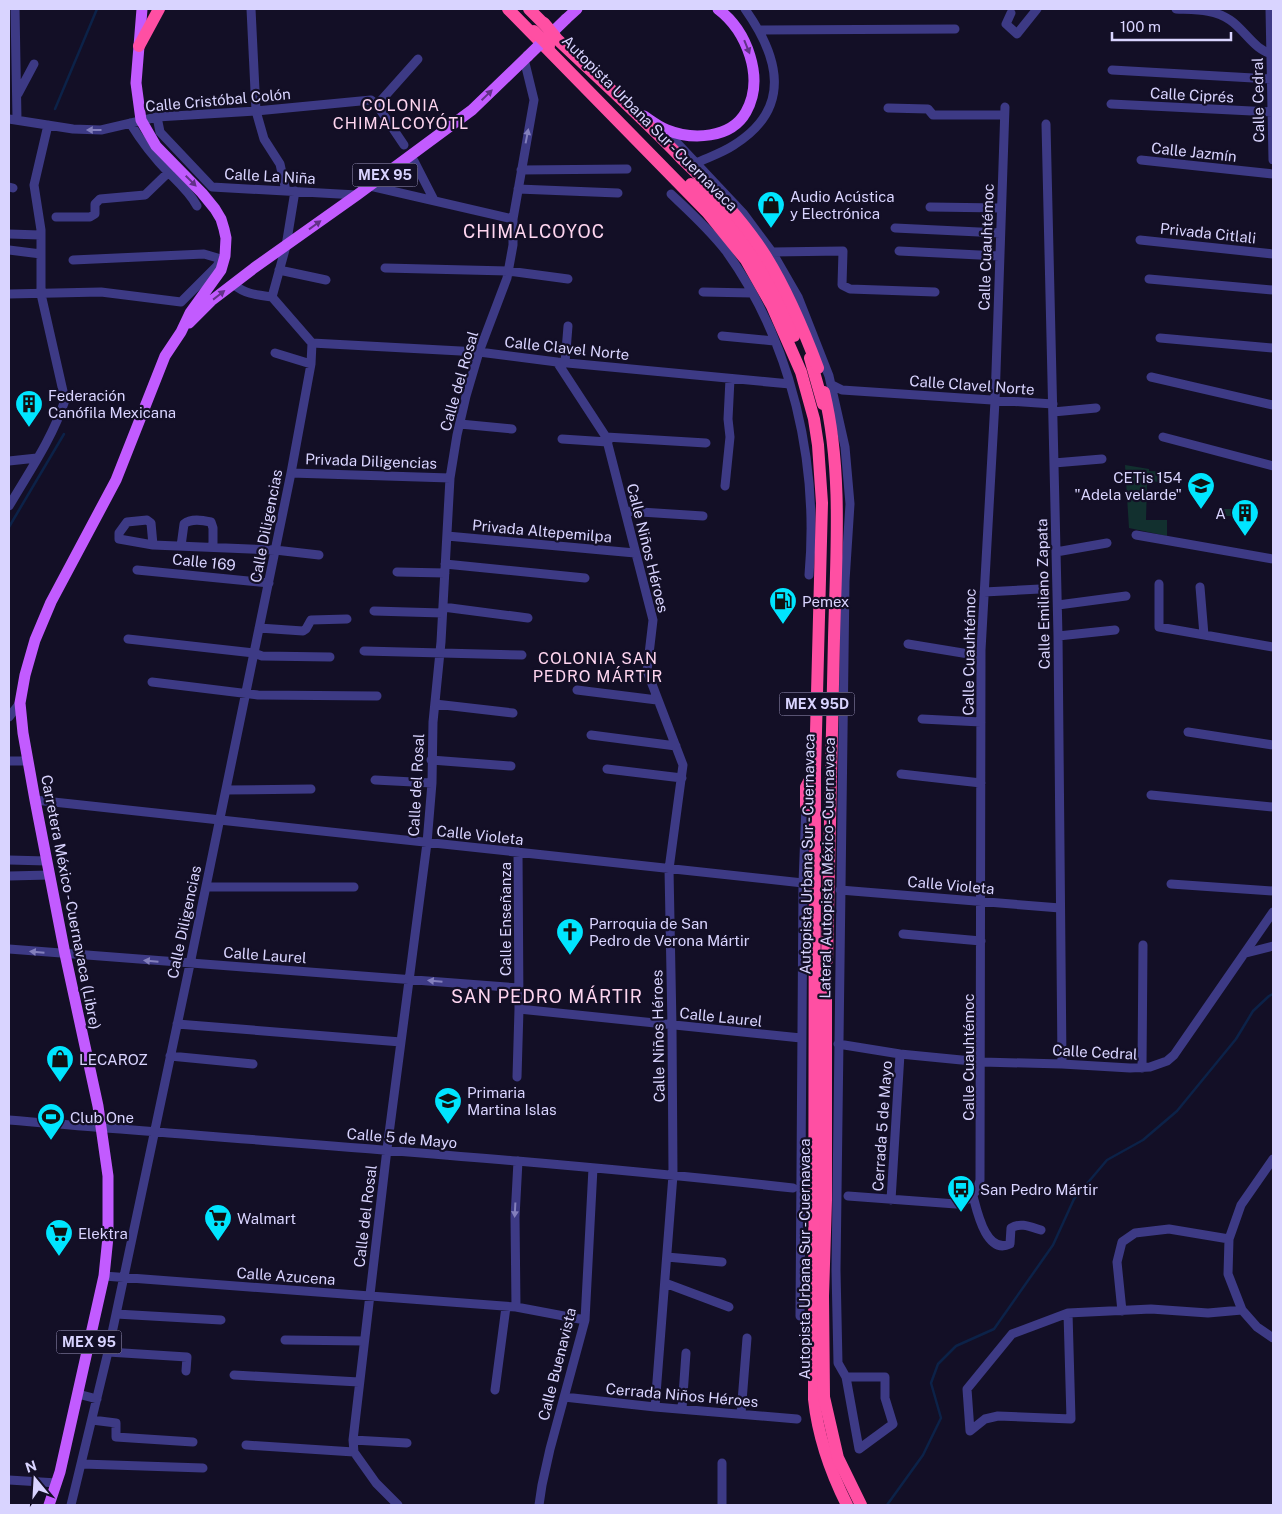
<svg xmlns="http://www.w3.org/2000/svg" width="1282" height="1514" font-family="'Public Sans',sans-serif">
<rect width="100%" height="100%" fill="#130f26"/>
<path fill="#12302f" d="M1125,465L1149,469V471L1169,472V483L1149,481L1147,484L1146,520H1167V536L1129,528Z
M1220,509H1259V516H1220Z"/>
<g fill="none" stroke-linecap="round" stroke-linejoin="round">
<path stroke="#0c2248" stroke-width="2.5" d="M55,109L97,9
M9,527L64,434
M887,1505L923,1455L941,1418L931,1383L938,1364L956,1346L994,1329L1053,1245L1074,1199L1107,1160L1143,1140L1177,1111L1236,1039L1253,1011L1269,996L1273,994"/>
<path stroke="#3d3a85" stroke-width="9" d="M15,9L17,119
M251,9L256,111L264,139L280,164L286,191
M1176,9C1195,10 1214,9 1230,20C1245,30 1255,51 1273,54
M1270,9L1273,160
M1011,13L1006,24L1017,34L1037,9
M759,30L955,29
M1112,70L1271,79
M18,94L34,64
M1111,104L1273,112
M377,105L418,59
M888,108L928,109L933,115H1004
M157,117L160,132L212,187L357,195
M9,119L73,129L101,130L157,117L256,111L371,100L377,105L404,145
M130,123C141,141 154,158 169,173C180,184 190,193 197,206
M1046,124L1058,636L1062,1064
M665,130L743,213L772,252L798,297L829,376L845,447L850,504L845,581L836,1270L838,1363L846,1377L859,1449L893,1424L885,1398V1377H846
M1141,160L1273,174
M414,161L434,200
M696,163C709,157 722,153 734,145C793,108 779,57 745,9
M521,170L627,169
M370,186L513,219
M9,187L13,188
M518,189L618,193
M671,194C690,212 710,230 726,251C792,343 819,463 809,575
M930,207L1001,208
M56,217H90L95,214V204L100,199L145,195L175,166
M895,228L1000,233
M9,234L40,235
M1140,240L1273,254
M9,250L41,254
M899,251L999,256
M772,252L843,251L842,285L850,289L935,292
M73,260L204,254L221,259
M385,268L508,271L568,279
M279,270L326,280
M1149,279L1273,290
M233,284C245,294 256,295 272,297L312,343L479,352L557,362L790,384
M703,292L752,293
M9,294L101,292L181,302L217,266L221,259
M272,297L286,246L295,191
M722,336L774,341
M1160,338L1273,348
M275,353L311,364
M557,362L606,437L653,620L647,671L683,765L669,869L672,1026L673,1175L655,1407
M565,363L568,326
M1151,377L1273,405
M832,385L842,390L1053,404
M1053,412L1096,408
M460,424L512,429
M606,437L706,443
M1163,437L1273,466
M562,439L608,442
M9,461L37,458
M1054,463L1102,459
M291,473L450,478
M725,486L730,437L728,419L730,379
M9,506C29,472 53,437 65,400L41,294V230L34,185L48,125
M625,511L703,516
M1136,535L1273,559
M447,536L635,553
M153,545L151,523L147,520L127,522L119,533V539L153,545L275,550L319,555
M181,546L184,524C191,518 202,520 211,522L213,528V547
M1056,552L1107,543
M445,564L585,578
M137,570L269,583
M397,572L445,573
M1159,584V627L1273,647
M1200,587L1204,635
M984,592L1040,589
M1058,605L1126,596
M443,607L528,618
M374,611L442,613
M259,628L303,631L306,629L311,620L347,619
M1058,636L1115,630
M128,639L254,653L262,656L330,657
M908,644L981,656
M364,651L522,655
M152,682L258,695L377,696
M577,690L657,700
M435,704L513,713
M9,717L20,703
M922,719L981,722
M1188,732L1273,745
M591,735L676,746
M431,760L511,766
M9,761H28
M607,769L682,778
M901,774L981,783
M375,780L432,783
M226,790L311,789
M1151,795L1273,807
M35,800L803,883
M806,806L803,883L800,1316H814
M9,860L47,861
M9,876L50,875
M1171,884L1273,891
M206,887H354
M840,890L1060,908
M903,934L981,941
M9,949L519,988
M1246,953L1273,946
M519,1009L801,1038
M177,1024L401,1042
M838,1044L900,1054L982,1062L1062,1064L1130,1068L1150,1067L1167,1061L1174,1055L1273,912
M170,1056L253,1064
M1142,1068L1143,945
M517,1077L519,1009L518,852
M9,1120C270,1142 532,1159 793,1188
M1273,1159L1241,1205L1229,1239L1228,1274L1242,1310L1257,1327L1273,1338
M848,1196L956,1204C970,1200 977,1194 980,1180L981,650L995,401L1005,107
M973,1196C977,1211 986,1255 1010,1244L1011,1228C1020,1222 1031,1227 1041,1230
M891,1200L900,1054
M667,1257L722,1262
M104,1276L516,1307L585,1320
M665,1283L729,1307
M516,1307L515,1217L518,1161
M1122,1311L1117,1262L1122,1242L1135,1233L1169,1229L1229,1239
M116,1314L221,1320
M285,1340L364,1341
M108,1352L187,1357L186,1371
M234,1375L359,1382
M495,1390L506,1307
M78,1394L97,1399
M564,1397L655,1407L797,1419
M682,1409L686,1353
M741,1414L747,1338
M92,1420L116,1423V1437L193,1442
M970,1431L967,1389L1012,1334L1068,1313L1151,1309L1208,1313L1242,1310
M970,1431L985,1419L998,1416L1071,1419L1068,1313
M353,1440L407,1443
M246,1445L354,1452
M722,1463V1505
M82,1464L203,1468
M9,1480L57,1483
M71,1505L108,1352L190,964L291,473L311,364L312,343
M398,1505L376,1483L354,1452L353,1440L387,1149L427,843L432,783L433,722L441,642L450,478L457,435L466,396L479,352L507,278L513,245V219L534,100L524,59
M539,1505L542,1485L550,1449L585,1320L593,1168"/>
<path stroke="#c25bff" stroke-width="11" d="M566,19L577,9
M644,116C651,121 659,127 667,130C692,140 731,139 746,112C765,78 747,31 718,9
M189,323L211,301L254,268L357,195L472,110L528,56
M49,1505L60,1472L104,1276L108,1237V1176L98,1106L65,954L35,800L23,733L20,703L25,675L35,640L51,602L116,480L165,356L181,332L190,313L221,270L225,256L226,238L224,229L221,219L215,209L202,193L156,146L141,120L136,83L142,9"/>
<path stroke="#ff4fa3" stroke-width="12" d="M508,9L707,212L746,260L772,306L801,372L814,419L818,445L822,503L815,770L814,1399C818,1437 830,1471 847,1505
M529,9L550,30
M139,46L159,9
M691,184C737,226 771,278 794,336
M810,358L823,404
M806,806V787L814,772"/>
<path stroke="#c25bff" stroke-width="11" d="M528,56L566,19"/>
<path stroke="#ff4fa3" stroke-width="12" d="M544,23L557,39C599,79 643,118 683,160C713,189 742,219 765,255C787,290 803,328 818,368
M534,31L549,46
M824,392C843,471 836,557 834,638C832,745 829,853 827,960
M826,968V1200L823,1296L824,1397L838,1458L861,1505"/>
</g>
<defs><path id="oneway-solid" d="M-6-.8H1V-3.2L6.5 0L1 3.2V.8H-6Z" transform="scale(1.25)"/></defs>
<g fill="#623188">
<use href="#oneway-solid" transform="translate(747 47) rotate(68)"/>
<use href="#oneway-solid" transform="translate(487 95) rotate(-44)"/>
<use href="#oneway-solid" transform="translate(191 181) rotate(45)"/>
<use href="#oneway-solid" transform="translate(315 225) rotate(-36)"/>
<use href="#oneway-solid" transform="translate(219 295) rotate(-38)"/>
</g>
<g fill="#837fbc">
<use href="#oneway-solid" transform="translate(94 130) rotate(-180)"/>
<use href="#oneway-solid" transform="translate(527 136) rotate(-79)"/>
<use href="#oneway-solid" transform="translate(37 952) rotate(-175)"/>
<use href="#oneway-solid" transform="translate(151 961) rotate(-175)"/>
<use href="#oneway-solid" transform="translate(435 981) rotate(-175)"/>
<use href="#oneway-solid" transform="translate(515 1210) rotate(93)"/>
</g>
<defs>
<symbol id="shop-pin" viewBox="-11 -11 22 30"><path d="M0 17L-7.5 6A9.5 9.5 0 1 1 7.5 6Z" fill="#00e5ff" stroke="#130f26"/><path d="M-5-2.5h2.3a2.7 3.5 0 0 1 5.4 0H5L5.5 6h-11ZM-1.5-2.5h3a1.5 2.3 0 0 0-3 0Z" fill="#111"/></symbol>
<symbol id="building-pin" viewBox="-11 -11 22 30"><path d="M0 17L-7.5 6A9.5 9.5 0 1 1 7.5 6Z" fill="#00e5ff" stroke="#130f26"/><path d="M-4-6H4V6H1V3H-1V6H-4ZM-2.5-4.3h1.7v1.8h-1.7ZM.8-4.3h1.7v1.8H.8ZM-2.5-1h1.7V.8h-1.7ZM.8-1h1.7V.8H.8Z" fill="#111"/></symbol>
<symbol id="university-pin" viewBox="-11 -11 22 30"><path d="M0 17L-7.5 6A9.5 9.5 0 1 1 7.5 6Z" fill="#00e5ff" stroke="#130f26"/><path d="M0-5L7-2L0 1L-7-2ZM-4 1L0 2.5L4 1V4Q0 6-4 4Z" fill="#111"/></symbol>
<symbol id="fuel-pin" viewBox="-11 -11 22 30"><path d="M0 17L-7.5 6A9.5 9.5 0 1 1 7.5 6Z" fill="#00e5ff" stroke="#130f26"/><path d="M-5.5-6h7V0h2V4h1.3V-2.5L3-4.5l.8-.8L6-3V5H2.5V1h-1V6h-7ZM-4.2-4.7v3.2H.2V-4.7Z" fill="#111"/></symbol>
<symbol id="church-pin" viewBox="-11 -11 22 30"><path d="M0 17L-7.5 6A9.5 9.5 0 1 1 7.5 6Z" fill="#00e5ff" stroke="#130f26"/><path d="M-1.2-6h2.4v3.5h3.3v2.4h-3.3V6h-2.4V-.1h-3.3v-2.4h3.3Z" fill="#111"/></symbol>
<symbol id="school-pin" viewBox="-11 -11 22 30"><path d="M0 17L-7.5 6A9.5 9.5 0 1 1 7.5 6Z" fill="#00e5ff" stroke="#130f26"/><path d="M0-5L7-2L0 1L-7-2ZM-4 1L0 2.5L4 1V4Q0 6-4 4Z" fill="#111"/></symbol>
<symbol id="stadium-pin" viewBox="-11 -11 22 30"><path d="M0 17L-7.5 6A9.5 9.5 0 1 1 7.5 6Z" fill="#00e5ff" stroke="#130f26"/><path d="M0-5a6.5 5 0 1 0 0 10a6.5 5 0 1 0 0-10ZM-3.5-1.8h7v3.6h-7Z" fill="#111"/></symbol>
<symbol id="bus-pin" viewBox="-11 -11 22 30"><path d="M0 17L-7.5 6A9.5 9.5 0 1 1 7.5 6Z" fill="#00e5ff" stroke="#130f26"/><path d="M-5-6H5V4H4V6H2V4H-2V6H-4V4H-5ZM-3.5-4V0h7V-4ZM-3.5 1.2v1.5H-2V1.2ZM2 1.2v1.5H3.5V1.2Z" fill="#111"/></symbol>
<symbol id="supermarket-pin" viewBox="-11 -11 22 30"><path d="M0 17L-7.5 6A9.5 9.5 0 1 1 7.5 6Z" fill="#00e5ff" stroke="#130f26"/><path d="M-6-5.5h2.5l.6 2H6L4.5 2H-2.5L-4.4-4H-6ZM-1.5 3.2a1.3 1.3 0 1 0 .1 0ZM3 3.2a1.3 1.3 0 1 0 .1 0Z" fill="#111"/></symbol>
</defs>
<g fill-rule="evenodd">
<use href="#shop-pin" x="755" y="189" width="32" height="43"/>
<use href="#building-pin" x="13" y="388" width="32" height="43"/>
<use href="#university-pin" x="1185" y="470" width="32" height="43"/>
<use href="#building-pin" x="1229" y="497" width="32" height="43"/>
<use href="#fuel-pin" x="767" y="585" width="32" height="43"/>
<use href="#church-pin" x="554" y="916" width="32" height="43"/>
<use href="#shop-pin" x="44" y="1043" width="32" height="43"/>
<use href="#school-pin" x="432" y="1085" width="32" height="43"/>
<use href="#stadium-pin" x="35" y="1101" width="32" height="43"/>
<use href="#bus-pin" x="945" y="1173" width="32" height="43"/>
<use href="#supermarket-pin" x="202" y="1202" width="32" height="43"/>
<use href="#supermarket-pin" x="43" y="1217" width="32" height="43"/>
</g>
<g text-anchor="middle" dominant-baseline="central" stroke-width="4.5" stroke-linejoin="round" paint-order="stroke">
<g fill="#130f26" stroke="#9e99be" stroke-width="1">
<rect x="352.5" y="163.5" width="65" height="23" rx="4"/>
<rect x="779.5" y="692.5" width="75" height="23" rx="4"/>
<rect x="56.5" y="1330.5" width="65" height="23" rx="4"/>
</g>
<g font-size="14" font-weight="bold" fill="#d9d4ff">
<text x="385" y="175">MEX 95</text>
<text x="817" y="704">MEX 95D</text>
<text x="89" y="1342">MEX 95</text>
</g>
<g font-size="15" fill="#d9d4ff" stroke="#130f26">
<text transform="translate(1192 95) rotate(3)">Calle Ciprés</text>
<text transform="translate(218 100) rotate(-5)">Calle Cristóbal Colón</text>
<text transform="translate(1258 100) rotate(-91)">Calle Cedral</text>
<text transform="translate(650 123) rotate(45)">Autopista Urbana Sur - Cuernavaca</text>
<text transform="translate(1194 152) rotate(6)">Calle Jazmín</text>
<text transform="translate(270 176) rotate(3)">Calle La Niña</text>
<text transform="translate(1208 233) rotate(6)">Privada Citlali</text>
<text transform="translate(986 247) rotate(-88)">Calle Cuauhtémoc</text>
<text transform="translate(567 348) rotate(6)">Calle Clavel Norte</text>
<text transform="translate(459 381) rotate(-74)">Calle del Rosal</text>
<text transform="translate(972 385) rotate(4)">Calle Clavel Norte</text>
<text transform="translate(371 461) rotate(2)">Privada Diligencias</text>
<text transform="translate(266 526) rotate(-79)">Calle Diligencias</text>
<text transform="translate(542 531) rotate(5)">Privada Altepemilpa</text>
<text transform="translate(648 548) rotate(76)">Calle Niños Héroes</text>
<text transform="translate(204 562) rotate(6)">Calle 169</text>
<text transform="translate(1043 594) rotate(-91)">Calle Emiliano Zapata</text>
<text transform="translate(969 652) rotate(-89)">Calle Cuauhtémoc</text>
<text transform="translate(416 785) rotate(-87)">Calle del Rosal</text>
<text transform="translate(480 835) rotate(6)">Calle Violeta</text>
<text transform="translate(807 854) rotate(-89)">Autopista Urbana Sur - Cuernavaca</text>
<text transform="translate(827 868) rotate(-89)">Lateral Autopista México-Cuernavaca</text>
<text transform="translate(951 885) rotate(5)">Calle Violeta</text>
<text transform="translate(71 902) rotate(79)">Carretera México - Cuernavaca (Libre)</text>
<text transform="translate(505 919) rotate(-90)">Calle Enseñanza</text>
<text transform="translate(184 922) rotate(-78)">Calle Diligencias</text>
<text transform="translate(265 955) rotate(4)">Calle Laurel</text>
<text transform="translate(721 1017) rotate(6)">Calle Laurel</text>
<text transform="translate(658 1036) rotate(-91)">Calle Niños Héroes</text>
<text transform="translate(1095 1052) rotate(3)">Calle Cedral</text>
<text transform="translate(968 1057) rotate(-90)">Calle Cuauhtémoc</text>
<text transform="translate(882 1126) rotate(-86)">Cerrada 5 de Mayo</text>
<text transform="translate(402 1138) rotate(5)">Calle 5 de Mayo</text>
<text transform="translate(365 1216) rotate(-83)">Calle del Rosal</text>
<text transform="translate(804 1259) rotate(-90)">Autopista Urbana Sur - Cuernavaca</text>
<text transform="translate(286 1276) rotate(4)">Calle Azucena</text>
<text transform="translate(557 1364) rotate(-76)">Calle Buenavista</text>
<text transform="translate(682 1395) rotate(5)">Cerrada Niños Héroes</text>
</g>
<g font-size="15" fill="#d9d4ff" stroke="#130f26" text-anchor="start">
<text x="790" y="196">Audio Acústica<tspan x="790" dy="17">y Electrónica</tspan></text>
<text x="48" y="395">Federación<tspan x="48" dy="17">Canófila Mexicana</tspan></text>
<text x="1182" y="477" text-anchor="end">CETis 154<tspan x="1182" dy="17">"Adela velarde"</tspan></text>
<text x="1226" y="513" text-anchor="end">A</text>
<text x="802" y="601">Pemex</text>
<text x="589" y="923">Parroquia de San<tspan x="589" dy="17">Pedro de Verona Mártir</tspan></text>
<text x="79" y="1059">LECAROZ</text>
<text x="467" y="1092">Primaria<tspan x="467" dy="17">Martina Islas</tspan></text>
<text x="70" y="1117">Club One</text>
<text x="980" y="1189">San Pedro Mártir</text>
<text x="237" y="1218">Walmart</text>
<text x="78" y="1233">Elektra</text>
</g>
<g font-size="16" letter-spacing="1" fill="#ffd6f0" stroke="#130f26">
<text x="401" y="105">COLONIA<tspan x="401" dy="18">CHIMALCOYÓTL</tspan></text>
<text x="598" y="658">COLONIA SAN<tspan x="598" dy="18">PEDRO MÁRTIR</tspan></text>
</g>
<g font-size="18" letter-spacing="1" fill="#ffd6f0" stroke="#130f26">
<text x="534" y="231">CHIMALCOYOC</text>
<text x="547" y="996">SAN PEDRO MÁRTIR</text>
</g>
</g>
<rect width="1282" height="1514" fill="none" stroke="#d9d4ff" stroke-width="20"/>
<g transform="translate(35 1479) rotate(342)" stroke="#130f26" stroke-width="4" paint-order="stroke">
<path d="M0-4L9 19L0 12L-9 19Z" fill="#d9d4ff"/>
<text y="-8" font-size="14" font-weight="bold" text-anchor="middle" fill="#d9d4ff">N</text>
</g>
<path d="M1112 32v8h119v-8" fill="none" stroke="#d9d4ff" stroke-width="2.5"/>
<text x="1120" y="32" font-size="15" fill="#d9d4ff" stroke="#130f26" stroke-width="4" paint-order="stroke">100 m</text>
</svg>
